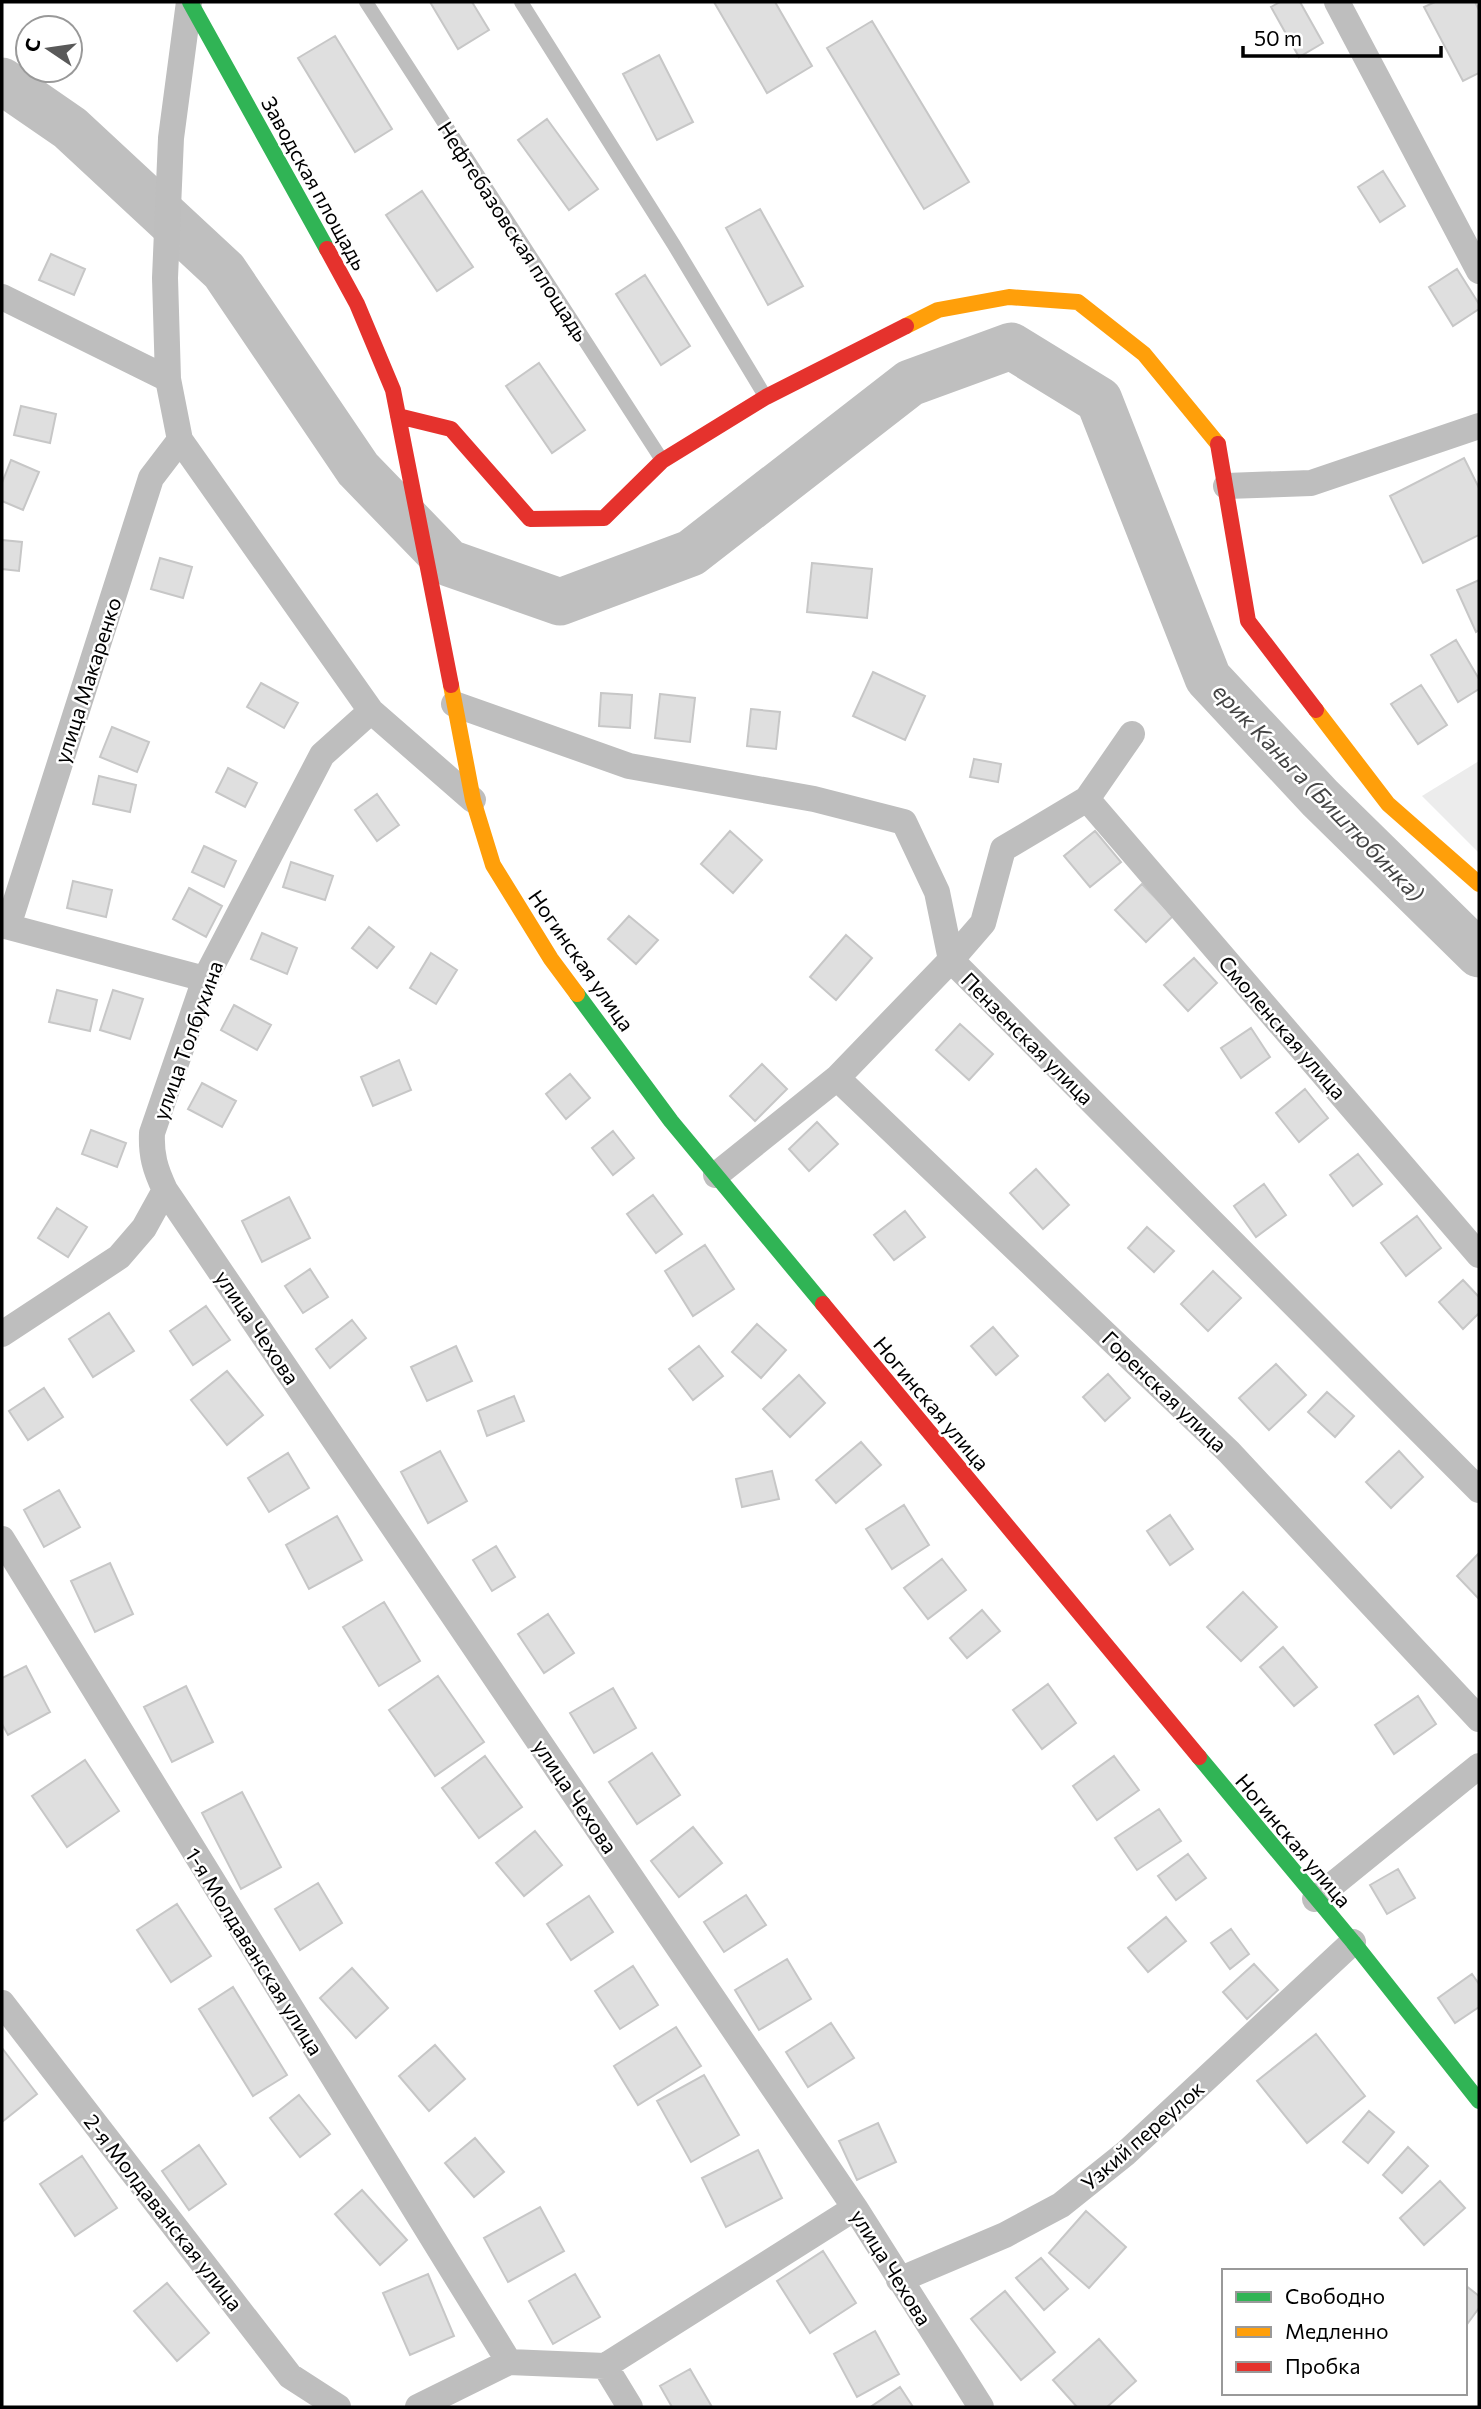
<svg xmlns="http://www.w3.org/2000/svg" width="1481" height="2409" font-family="Commissioner,sans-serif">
<rect width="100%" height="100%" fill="#fff"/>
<path fill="#ececec" d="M1479,761V853L1422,796Z"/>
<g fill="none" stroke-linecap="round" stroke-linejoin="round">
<path stroke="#bfbfbf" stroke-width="47" d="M2,81L70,128L224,271L358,469L449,563L560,602L691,553L910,383L1011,346L1099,400L1208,678L1320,798L1479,954"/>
</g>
<path fill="#dfdfdf" stroke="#c7c7c7" stroke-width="2" d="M430,2H472L489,30L458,49Z
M714,2H775L812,66L767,93Z
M1280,2H1300L1323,43L1299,57L1271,7Z
M1435,2H1475L1479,10V73L1463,81L1424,7Z
M872,21L969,182L924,209L827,48Z
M335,36L392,129L355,152L298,58Z
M659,55L693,122L657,140L623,74Z
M547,119L598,189L569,210L518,140Z
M1383,171L1405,206L1380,222L1358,187Z
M422,191L473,267L437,291L386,215Z
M760,209L803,286L768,305L726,228Z
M51,254L85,269L74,295L39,280Z
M1457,269L1479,304V309L1453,326L1429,287Z
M645,275L690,346L661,365L616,294Z
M539,363L585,430L552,453L506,386Z
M21,406L56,414L50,443L14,435Z
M1464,458L1479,488V535L1423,563L1390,496Z
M11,460L39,472L23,510L2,501V483Z
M2,540L22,542L19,571L2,569Z
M160,558L192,567L183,598L151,589Z
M812,563L872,569L867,618L807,612Z
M1479,580V630L1476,632L1457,590Z
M1456,640L1479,679V689L1458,702L1431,655Z
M873,672L925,696L905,740L853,716Z
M261,683L298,703L284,728L247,707Z
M1421,685L1447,725L1418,744L1391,704Z
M601,693L632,695L630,728L599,726Z
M660,694L695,698L690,742L655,738Z
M751,709L780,712L776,749L747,746Z
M112,727L149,742L137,772L100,757Z
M974,759L1001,764L998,782L970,777Z
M228,768L257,783L245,807L216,792Z
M99,776L136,785L130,812L93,804Z
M377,794L399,825L377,841L355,810Z
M730,831L762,860L733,893L701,864Z
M1095,831L1121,862L1090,887L1064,856Z
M204,846L236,861L224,887L192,872Z
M291,862L333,876L325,900L283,887Z
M73,881L112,890L106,917L67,908Z
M1142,884L1173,916L1146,942L1115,910Z
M189,888L222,906L206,937L173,919Z
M629,916L658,940L636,964L608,939Z
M369,927L394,947L377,968L352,948Z
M262,933L297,948L287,974L251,959Z
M846,935L872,958L836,1000L810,977Z
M431,953L457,970L436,1004L410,988Z
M1194,958L1217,983L1188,1011L1164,985Z
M57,990L97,1000L90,1031L49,1022Z
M113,990L143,999L130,1039L100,1030Z
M234,1005L271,1025L257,1050L221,1030Z
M960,1024L993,1054L969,1080L936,1050Z
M1251,1028L1270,1057L1241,1078L1221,1048Z
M399,1060L411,1090L373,1106L361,1077Z
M762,1064L787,1089L755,1121L730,1096Z
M570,1074L590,1098L566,1119L546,1094Z
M202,1083L236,1101L222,1127L188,1109Z
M1305,1089L1328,1118L1299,1142L1276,1113Z
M817,1122L838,1144L809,1171L789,1149Z
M91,1130L126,1143L117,1167L82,1154Z
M613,1131L634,1158L613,1175L592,1148Z
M1358,1154L1382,1184L1353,1206L1330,1175Z
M1036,1169L1069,1205L1043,1229L1010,1193Z
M1264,1184L1286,1215L1256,1237L1234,1206Z
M653,1195L682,1234L656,1253L627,1214Z
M289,1197L310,1238L262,1262L242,1221Z
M57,1208L87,1227L68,1257L38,1238Z
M905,1211L925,1237L894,1260L874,1235Z
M1417,1216L1441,1248L1406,1276L1381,1243Z
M1147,1227L1174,1251L1154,1272L1128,1248Z
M705,1245L734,1289L693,1316L665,1271Z
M310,1269L328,1297L303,1313L285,1286Z
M1213,1271L1241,1298L1208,1331L1181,1304Z
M1463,1280L1479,1297V1313L1463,1329L1439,1302Z
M206,1306L230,1340L193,1365L170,1331Z
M109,1313L134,1351L93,1377L69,1339Z
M352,1320L366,1338L330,1368L316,1349Z
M757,1324L786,1350L761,1378L732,1352Z
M993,1327L1018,1356L996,1375L971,1346Z
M456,1346L472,1381L427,1401L411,1367Z
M699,1346L723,1376L693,1400L669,1369Z
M1276,1364L1306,1395L1269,1430L1239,1398Z
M227,1371L263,1415L227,1445L191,1400Z
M1108,1374L1130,1398L1105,1421L1083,1397Z
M799,1375L825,1403L790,1437L763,1409Z
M44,1388L63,1417L28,1440L9,1411Z
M1327,1392L1354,1416L1335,1437L1308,1412Z
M514,1396L524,1421L487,1436L478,1411Z
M861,1442L881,1465L836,1503L816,1480Z
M440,1451L467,1501L428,1523L401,1472Z
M1399,1451L1423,1477L1391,1508L1366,1482Z
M288,1453L309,1488L269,1512L248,1478Z
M772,1471L779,1499L742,1507L736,1479Z
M59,1490L80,1527L44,1547L24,1510Z
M904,1505L929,1545L892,1569L866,1529Z
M1170,1515L1193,1549L1170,1565L1147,1531Z
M337,1516L362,1560L309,1589L286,1545Z
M496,1546L515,1577L492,1591L473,1560Z
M1479,1553V1599L1457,1576Z
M942,1559L966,1590L928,1619L904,1588Z
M110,1563L133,1614L95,1632L71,1581Z
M1243,1592L1277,1627L1241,1661L1207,1627Z
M384,1602L420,1661L379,1686L343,1627Z
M982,1610L1000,1631L967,1658L950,1638Z
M548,1614L574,1653L544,1673L518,1634Z
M1283,1647L1317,1687L1294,1706L1260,1667Z
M26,1666L50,1712L8,1735L2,1724V1678Z
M438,1676L484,1742L435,1776L389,1710Z
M1048,1684L1076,1723L1042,1749L1013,1710Z
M186,1686L213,1742L172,1762L144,1707Z
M613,1688L636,1728L594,1753L570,1713Z
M1418,1696L1436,1724L1394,1754L1375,1725Z
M652,1753L680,1795L637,1824L609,1782Z
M485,1756L522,1807L479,1838L442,1788Z
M1114,1756L1139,1790L1097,1820L1073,1786Z
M85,1760L119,1811L67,1847L32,1796Z
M242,1792L281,1867L241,1889L202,1813Z
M1159,1809L1181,1841L1137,1870L1115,1838Z
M693,1827L722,1863L679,1897L651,1861Z
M535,1831L562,1865L524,1896L496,1863Z
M1188,1854L1206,1878L1176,1900L1158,1876Z
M1398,1869L1415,1898L1387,1914L1370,1885Z
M318,1883L342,1923L300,1950L275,1909Z
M746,1895L766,1925L724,1952L704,1922Z
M589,1896L613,1932L571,1960L547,1924Z
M177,1904L211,1956L171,1982L137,1930Z
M1166,1917L1186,1941L1148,1972L1128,1948Z
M1231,1929L1249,1954L1230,1969L1211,1943Z
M787,1959L811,1999L759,2030L735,1990Z
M1254,1964L1278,1990L1247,2019L1223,1992Z
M633,1966L658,2005L620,2029L595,1991Z
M352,1968L388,2008L356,2038L320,1998Z
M1472,1974L1479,1984V2007L1455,2023L1438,1998Z
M233,1987L287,2075L253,2096L199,2009Z
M831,2023L854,2058L808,2087L786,2052Z
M676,2027L701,2066L638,2105L614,2066Z
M1316,2034L1365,2096L1307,2143L1257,2081Z
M435,2045L465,2079L429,2111L399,2076Z
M2,2048L37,2094L2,2122Z
M704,2075L739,2135L691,2162L657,2101Z
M299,2095L330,2134L300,2157L270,2118Z
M1369,2111L1394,2132L1368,2163L1343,2142Z
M878,2123L896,2162L857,2180L839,2141Z
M475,2138L504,2172L474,2197L445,2163Z
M199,2145L226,2184L189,2210L162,2171Z
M1408,2147L1428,2166L1402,2193L1383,2175Z
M758,2150L782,2198L726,2227L702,2178Z
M82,2156L117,2208L75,2236L40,2184Z
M1440,2181L1465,2208L1424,2245L1400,2218Z
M362,2190L407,2240L380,2265L335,2214Z
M540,2207L564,2251L508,2282L484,2238Z
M1086,2211L1126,2247L1089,2288L1049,2253Z
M823,2251L856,2303L810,2333L777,2281Z
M1041,2258L1068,2289L1044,2310L1016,2278Z
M428,2274L454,2336L410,2355L383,2293Z
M575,2274L600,2317L553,2344L529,2301Z
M167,2283L209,2333L177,2361L134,2311Z
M1465,2285L1479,2296V2308L1465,2327Z
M1005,2291L1055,2352L1021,2380L971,2319Z
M875,2331L899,2374L857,2397L834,2354Z
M1099,2339L1136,2381L1107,2407H1077L1053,2380Z
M690,2369L712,2407H672L660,2386Z
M900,2387L913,2407H873L872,2406Z"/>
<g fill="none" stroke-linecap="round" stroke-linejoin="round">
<path stroke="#bebebe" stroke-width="14" d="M366,2L662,460
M521,2L674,245L765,396"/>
<path stroke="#bebebe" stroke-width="26" d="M189,2L171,138L165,278L168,379L180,440L371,711L473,800
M1337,2L1479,271
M2,297L168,379
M1226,486L1311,483L1479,426
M454,704L629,766L814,799L904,822L937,892L951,960L1479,1490
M1087,799L1479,1255
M2,925L205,979
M8,926L151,478L180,440
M837,1078L1229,1452L1479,1719
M716,1175L837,1078L951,960L983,923L1003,849L1087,799L1132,734
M165,1190L855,2208L981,2407
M2,1334L119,1257L144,1228L165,1190C155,1169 151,1155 152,1133L205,979L322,755L371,711
M2,1539L509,2362
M1315,1899L1479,1766
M2,2003L290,2376L338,2407
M899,2280L1005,2235L1061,2205L1126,2153L1353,1942
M605,2366L630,2407
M418,2407L509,2362L605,2366L855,2208"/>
<path stroke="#30b455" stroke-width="16" d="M190,2L327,249
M577,994L671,1121L823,1304
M1199,1757L1353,1942L1479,2101"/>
<path stroke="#ff9f0a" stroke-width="16" d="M906,326L938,310L1009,297L1078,302L1144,354L1218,444
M451,685L473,800L493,865L551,959L577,994
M1316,710L1388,804L1479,884"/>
<path stroke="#e5322d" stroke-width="16" d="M327,249L357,304L393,390L451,685
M398,416L451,429L530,519L604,518L662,461L766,397L906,326
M1218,444L1248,621L1316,710
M823,1304L1199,1757"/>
</g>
<g text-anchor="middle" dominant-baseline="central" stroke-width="5" stroke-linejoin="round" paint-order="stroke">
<g font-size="21" fill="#000" stroke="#fff">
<text transform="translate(315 183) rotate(61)">Заводская площадь</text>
<text transform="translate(514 231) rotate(57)">Нефтебазовская площадь</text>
<text transform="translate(87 680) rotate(-72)">улица Макаренко</text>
<text transform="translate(582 960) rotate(55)">Ногинская улица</text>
<text transform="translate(1283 1027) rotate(49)">Смоленская улица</text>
<text transform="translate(1028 1038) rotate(45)">Пензенская улица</text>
<text transform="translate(187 1040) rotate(-70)">улица Толбухина</text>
<text transform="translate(258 1327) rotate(56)">улица Чехова</text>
<text transform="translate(1165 1391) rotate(44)">Горенская улица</text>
<text transform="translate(932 1403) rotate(50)">Ногинская улица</text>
<text transform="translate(576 1796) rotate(56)">улица Чехова</text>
<text transform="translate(1294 1840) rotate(50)">Ногинская улица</text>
<text transform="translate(255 1951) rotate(58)">1-я Молдаванская улица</text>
<text transform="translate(1142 2135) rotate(-41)">Узкий переулок</text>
<text transform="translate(164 2212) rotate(52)">2-я Молдаванская улица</text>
<text transform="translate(892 2267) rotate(58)">улица Чехова</text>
</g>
<g font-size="23" font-style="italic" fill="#444" stroke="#fff">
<text transform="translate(1319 792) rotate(46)">ерик Каньга (Биштюбинка)</text>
</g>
</g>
<rect width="1481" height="2409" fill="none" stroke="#000000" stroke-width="7"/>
<rect x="1222" y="2269" width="245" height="126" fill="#ffffff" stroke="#999999" stroke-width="2"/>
<rect x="1236" y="2292" width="35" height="10" fill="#30b455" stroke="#999999" stroke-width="2"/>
<text x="1285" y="2304" font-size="21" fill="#000000">Свободно</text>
<rect x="1236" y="2327" width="35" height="10" fill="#ff9f0a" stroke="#999999" stroke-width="2"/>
<text x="1285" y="2339" font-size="21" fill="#000000">Медленно</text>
<rect x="1236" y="2362" width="35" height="10" fill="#e5322d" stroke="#999999" stroke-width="2"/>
<text x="1285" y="2374" font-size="21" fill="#000000">Пробка</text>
<g transform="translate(49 49) rotate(283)"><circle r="33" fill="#ffffff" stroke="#999999" stroke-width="2"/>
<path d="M0-5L12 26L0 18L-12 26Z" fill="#595959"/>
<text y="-10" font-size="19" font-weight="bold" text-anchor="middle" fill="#000000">С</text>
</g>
<path d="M1243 46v10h198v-10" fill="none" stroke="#000000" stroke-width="3.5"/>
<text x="1254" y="46" font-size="21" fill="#000000" stroke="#ffffff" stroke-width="5" paint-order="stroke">50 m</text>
</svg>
